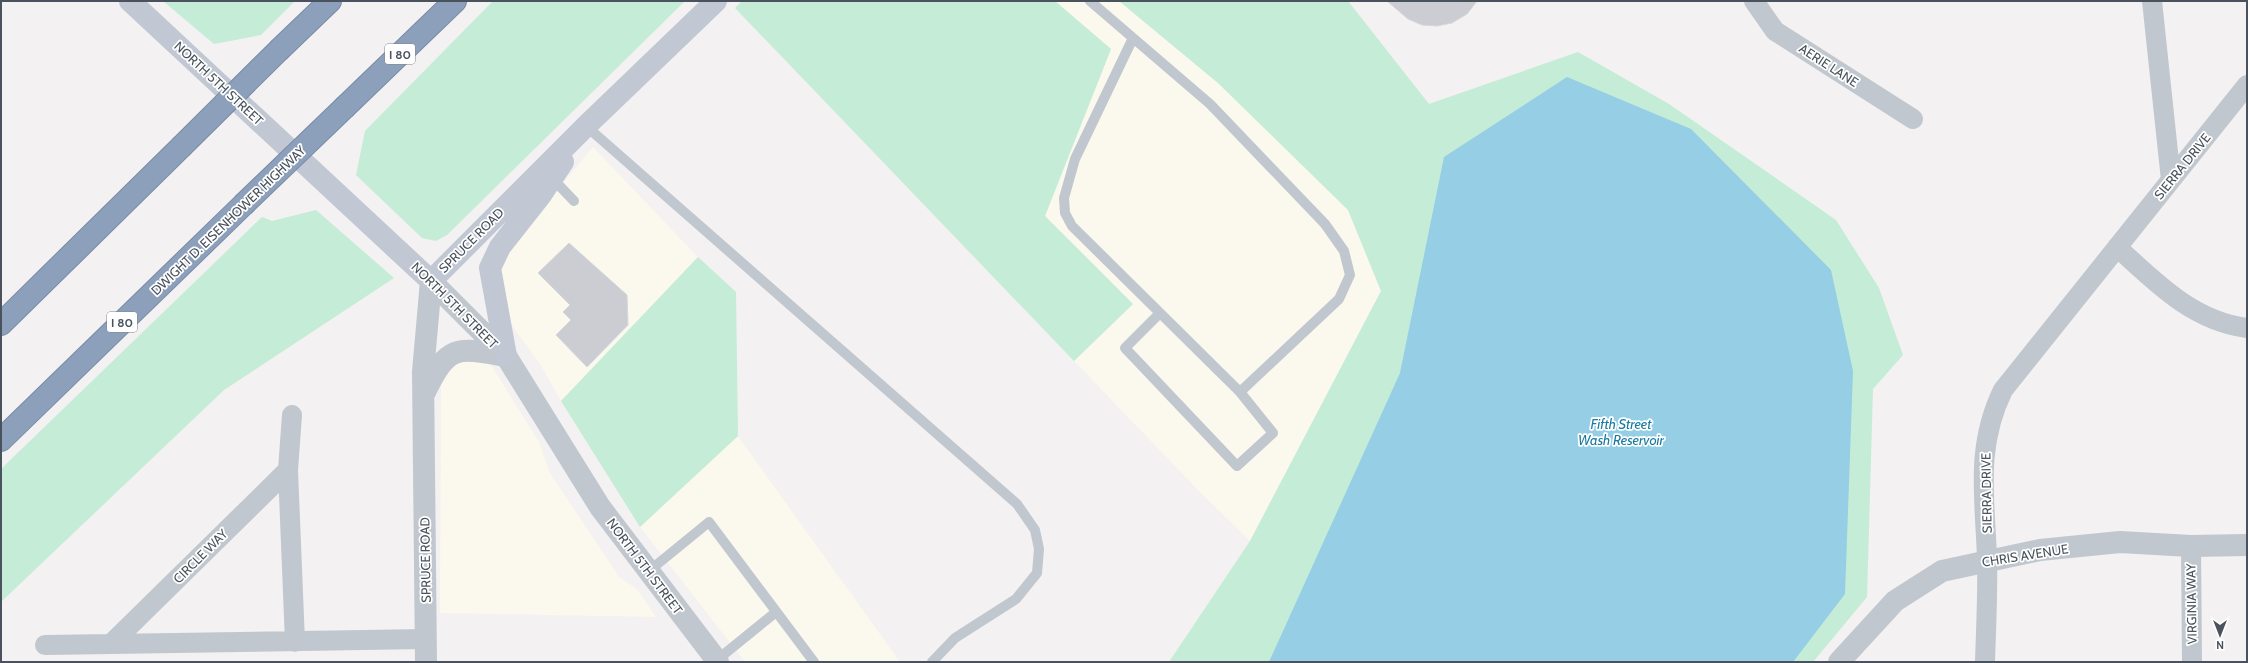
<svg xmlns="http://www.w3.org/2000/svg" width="2248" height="663" font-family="Cabin,sans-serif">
<rect width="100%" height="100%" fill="#f3f1f1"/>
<path fill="#fbf8ed" d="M1055,1H1119L1218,83L1348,210L1381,291L1250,541L1199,491L1074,361L1133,304L1045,216L1111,49Z
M593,147L698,257L561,401L540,364L508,320L499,277L503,261L513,243Z
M461,356L490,363L539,442L550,473L620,578L637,589L656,617L440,613L441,377Z
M738,436L900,662H745L640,527Z"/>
<path fill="#c4ecd7" d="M163,1H295L261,35L214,44Z
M493,1H685L447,235L436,241L422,238L356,175L365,131Z
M742,1H1055L1111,49L1045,216L1133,304L1074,361L735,8Z
M1119,1H1348L1429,104L1578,52L1669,104L1836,220L1879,288L1903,355L1873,389L1867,597L1813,662H1169L1250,541L1381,291L1348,210L1218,83Z
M316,210L394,278L224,390L1,602V469L262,217L272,221Z
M698,257L736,292L738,436L640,527L561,401Z"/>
<path fill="#95cee5" d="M1567,77L1691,129L1831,270L1853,371L1845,594L1793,662H1269L1400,373L1444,157Z"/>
<path fill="#cbcdd3" stroke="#d6d7dc" d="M1387,1H1477L1467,14L1452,23L1437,26L1422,25L1408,19Z
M569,243L627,295L628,325L587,367L556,335L571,320L563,312L570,305L538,273Z"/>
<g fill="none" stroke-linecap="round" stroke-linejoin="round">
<defs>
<path id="motorway" d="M280,49L330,1
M346,106L455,1
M1,324L181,147
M1,440L243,205"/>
</defs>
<use href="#motorway" stroke="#788ba7" stroke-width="24"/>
<path stroke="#c0c7ce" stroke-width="10" d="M1090,1L1210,104L1325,224L1344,251L1350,275L1339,299L1240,392L1072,226L1065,213L1064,198L1075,159L1133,38
M586,126L1017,504L1035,530L1039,549L1037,573L1016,599L955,638L932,662
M552,178L574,201
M1160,313L1125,348L1237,466L1273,433L1240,392
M649,571L709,522L814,662
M717,660L776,612"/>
<path stroke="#c0c7ce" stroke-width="20" d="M1754,1L1775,31L1913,119
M2152,1L2171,180
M2117,247C2156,283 2193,321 2247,328
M292,415L288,470L295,642
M2191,546L2192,662
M113,642L288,470
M45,645L426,639
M1985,662C1986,628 1988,593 1987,558C1985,498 1975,447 2003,390L2247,85"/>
<path stroke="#c0c7ce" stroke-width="22" d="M431,281L506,356L600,507L718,662
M425,392C448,344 457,347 506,356
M426,662L423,372L431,281
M1839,662L1895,601L1942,571L2040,550L2120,542L2191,546L2247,545"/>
<path stroke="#c1c8d3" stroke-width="22" d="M130,1L431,281L586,126L716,1
M506,356L490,268L500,247L541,195L563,162"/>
<use href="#motorway" stroke="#8da0bb" stroke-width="22"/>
<defs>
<path id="motorway-bridge" d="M181,147L280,49
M243,205L346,106"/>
</defs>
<use href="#motorway-bridge" stroke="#788ba7" stroke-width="24" stroke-linecap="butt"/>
<use href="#motorway-bridge" stroke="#8da0bb" stroke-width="22"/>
</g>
<g text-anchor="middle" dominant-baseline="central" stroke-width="3.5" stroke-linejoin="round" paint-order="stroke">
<g fill="#fff" stroke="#80878e" stroke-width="1">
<rect x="385" y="44" width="30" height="20" rx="3"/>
<rect x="107" y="312" width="30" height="20" rx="3"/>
</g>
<g font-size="12" font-weight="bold" fill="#4a535d">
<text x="400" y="54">I 80</text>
<text x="122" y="322">I 80</text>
</g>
<g font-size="13" fill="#4a535d" stroke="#fff">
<text transform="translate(1829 65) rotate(33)">AERIE LANE</text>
<text transform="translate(219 83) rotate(43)">NORTH 5TH STREET</text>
<text transform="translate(2182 166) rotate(-51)">SIERRA DRIVE</text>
<text transform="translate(228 220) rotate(-44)">DWIGHT D. EISENHOWER HIGHWAY</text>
<text transform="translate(471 240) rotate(-45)">SPRUCE ROAD</text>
<text transform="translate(455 305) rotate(45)">NORTH 5TH STREET</text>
<text transform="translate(1986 493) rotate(-91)">SIERRA DRIVE</text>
<text transform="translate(2025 555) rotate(-9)">CHRIS AVENUE</text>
<text transform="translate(200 556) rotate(-45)">CIRCLE WAY</text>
<text transform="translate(425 560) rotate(-91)">SPRUCE ROAD</text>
<text transform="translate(645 566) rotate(53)">NORTH 5TH STREET</text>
<text transform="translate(2191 604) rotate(-91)">VIRGINIA WAY</text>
</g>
<g font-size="14" font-style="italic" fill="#197aa2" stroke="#fff">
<text x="1621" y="424">Fifth Street<tspan x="1621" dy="16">Wash Reservoir</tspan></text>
</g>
</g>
<rect width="2248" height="663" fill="none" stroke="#4a535d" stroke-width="4"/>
<g transform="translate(2220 635) rotate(180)" stroke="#ffffff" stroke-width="3" paint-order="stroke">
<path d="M0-3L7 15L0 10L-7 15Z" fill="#4a535d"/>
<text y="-6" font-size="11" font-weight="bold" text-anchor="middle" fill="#4a535d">N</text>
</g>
</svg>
